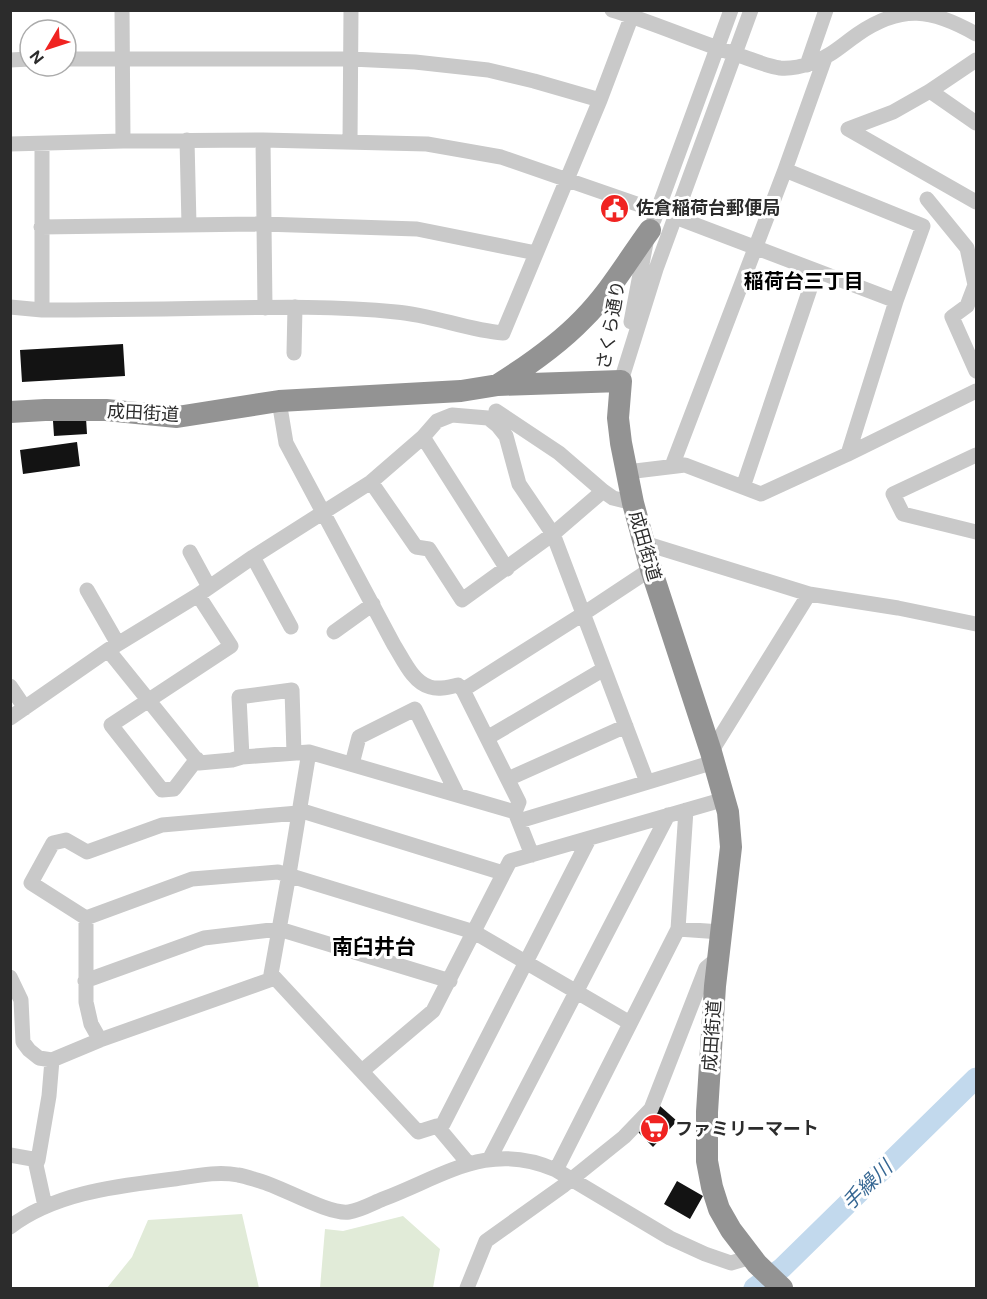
<svg xmlns="http://www.w3.org/2000/svg" width="987" height="1299" font-family="'DM Sans','Noto Sans JP',sans-serif">
<rect width="100%" height="100%" fill="#fff"/>
<path fill="#e1ebd8" d="M242,1214L259,1288H107L132,1257L148,1220Z
M403,1216L440,1249L433,1288H320L325,1229L343,1231Z"/>
<g fill="none" stroke-linecap="round" stroke-linejoin="round">
<path stroke="#c2d9ed" stroke-width="21" d="M754,1288L782,1268L976,1078"/>
</g>
<path fill="#131313" d="M123,344L125,376L22,382L20,350Z
M86,418L87,434L54,436L53,421Z
M77,442L80,466L23,474L20,450Z
M660,1106L677,1121L653,1147L637,1131Z
M677,1181L703,1196L690,1219L664,1204Z"/>
<g fill="none" stroke-linecap="round" stroke-linejoin="round">
<path stroke="#c9c9c9" stroke-width="15" d="M122,10L123,141
M612,10C655,23 697,42 741,56C753,60 767,66 780,68C790,69 803,66 812,63C830,57 842,45 858,34C902,4 932,9 976,34
M66,59H351L415,62L488,70L534,81L600,100
M10,60L30,59
M976,60L930,91L893,112L848,129L976,202
M807,65L826,10
M930,91L976,123
M187,140L189,225
M263,140L265,308
M350,142L351,10
M10,144L123,141L263,140L427,144L501,157L657,211
M42,144V310
M785,170L923,226L896,301L848,454
M927,199L967,248L975,285L967,306L952,317L976,371
M675,217L896,301
M654,220L731,10
M41,227L263,224L417,229L536,253
M10,307L42,310C101,310 160,309 219,308C278,307 337,306 396,312C433,315 467,330 503,333L600,100L634,10
M631,322L646,243
M294,353L295,307
M621,381L656,269L751,10
M279,401L286,443L394,645C403,659 413,683 430,687C439,690 449,687 458,685L463,690
M496,411L559,453L603,491L613,498L633,503
M423,437L507,569
M976,455L893,494L903,514L976,532
M672,466L785,170L825,58
M627,472L685,465L761,494L848,454L976,391
M371,482L416,547L429,549L462,600L553,534L603,491
M743,487L816,271
M644,543L809,594L898,608L976,624
M190,552L209,587
M253,557L291,627
M87,590L118,644
M334,632L373,604
M108,650L199,763L232,760L242,757L309,752L515,812L532,855
M10,686L25,708
M10,718L108,650L198,595L253,557L371,482L423,437L437,421L452,415L488,418L498,426L506,436L519,484L553,534L647,782
M487,738L604,669
M711,752L809,594
M242,757L239,697L292,690L294,753
M197,759L174,789L162,790L111,725L231,646L198,595
M352,764L359,737L415,709L457,794
M508,779L626,726
M299,810L503,873
M515,812L519,802L463,690L583,614L651,569
M519,821L714,762
M86,918L192,879L278,872L474,932L630,1023
M86,918L31,883L53,843L66,840L87,852L162,825L298,813
M86,918V1002L91,1024L100,1040
M678,929L721,932
M10,977L21,1000L23,1042L29,1050L39,1058L52,1060L100,1040L275,978L418,1132L437,1126L468,1163
M275,978L271,974L289,874L309,752
M85,981L204,938L279,929L450,981
M362,1071L433,1011L510,861L725,799
M437,1126L443,1124L589,839
M10,1155L38,1160L36,1165L45,1206
M490,1158L668,815
M38,1160L49,1096L52,1060
M556,1170L678,929L686,810
M10,1227C56,1192 119,1186 174,1179C195,1176 217,1171 238,1175C245,1176 253,1179 260,1181C282,1187 329,1215 349,1212C361,1210 373,1203 383,1199C444,1176 489,1140 556,1170L670,1238L705,1254L731,1263L751,1257
M467,1288L486,1241L563,1186L624,1137L651,1109L706,968L718,958"/>
<path stroke="#939393" stroke-width="22" d="M499,384C529,365 558,345 583,319C609,293 628,260 650,230
M10,412L45,410H106L177,417L279,401L461,391L498,385L621,381L618,418L621,443L633,503L651,569L711,752L728,812L731,847L715,986L707,1112V1161L712,1187L719,1209L731,1230L757,1264L782,1288"/>
</g>
<defs>
<symbol id="civic-disc" viewBox="-11 -11 22 22"><circle r="9.5" fill="#f02321" stroke="#fff"/><path d="M-.6-6.5H3V-4.5H.6V-3L4-1V1h2V6H-6V1h2V-1L-.6-3ZM-1.2 2.5V6h2.4V2.5Z" fill="#fff"/></symbol>
<symbol id="supermarket-disc" viewBox="-11 -11 22 22"><circle r="9.5" fill="#f02321" stroke="#fff"/><path d="M-6-5.5h2.5l.6 2H6L4.5 2H-2.5L-4.4-4H-6ZM-1.5 3.2a1.3 1.3 0 1 0 .1 0ZM3 3.2a1.3 1.3 0 1 0 .1 0Z" fill="#fff"/></symbol>
</defs>
<g fill-rule="evenodd">
<use href="#civic-disc" x="598" y="192" width="33" height="33"/>
<use href="#supermarket-disc" x="638" y="1112" width="33" height="33"/>
</g>
<g text-anchor="middle" dominant-baseline="central" stroke-width="6" stroke-linejoin="round" paint-order="stroke">
<g font-size="18" font-weight="bold" fill="#2c2c2c" stroke="#fff" text-anchor="start">
<text x="636" y="208">佐倉稲荷台郵便局</text>
<text x="675" y="1129">ファミリーマート</text>
</g>
<g font-size="18" fill="#2c2c2c" stroke="#fff">
<text transform="translate(611 325) rotate(-80)">さくら通り</text>
<text transform="translate(143 413) rotate(3)">成田街道</text>
<text transform="translate(645 546) rotate(74)">成田街道</text>
<text transform="translate(712 1036) rotate(-86)">成田街道</text>
</g>
<g font-size="20" font-weight="bold" fill="#000" stroke="#fff">
<text x="804" y="281">稲荷台三丁目</text>
</g>
<g font-size="20" font-style="italic" fill="#366793" stroke="#fff">
<text transform="translate(867 1185) rotate(-44)">手繰川</text>
</g>
<g font-size="21" font-weight="bold" fill="#000" stroke="#fff">
<text x="374" y="947">南臼井台</text>
</g>
</g>
<rect width="987" height="1299" fill="none" stroke="#2c2c2c" stroke-width="24"/>
<g transform="translate(48 48) rotate(231)"><circle r="28" fill="#ffffff" stroke="#ababab" stroke-width="1.5"/>
<path d="M0-4.5L10 22L0 15L-10 22Z" fill="#f02321"/>
<text y="-9" font-size="16" font-weight="bold" text-anchor="middle" fill="#2c2c2c">N</text>
</g>
</svg>
